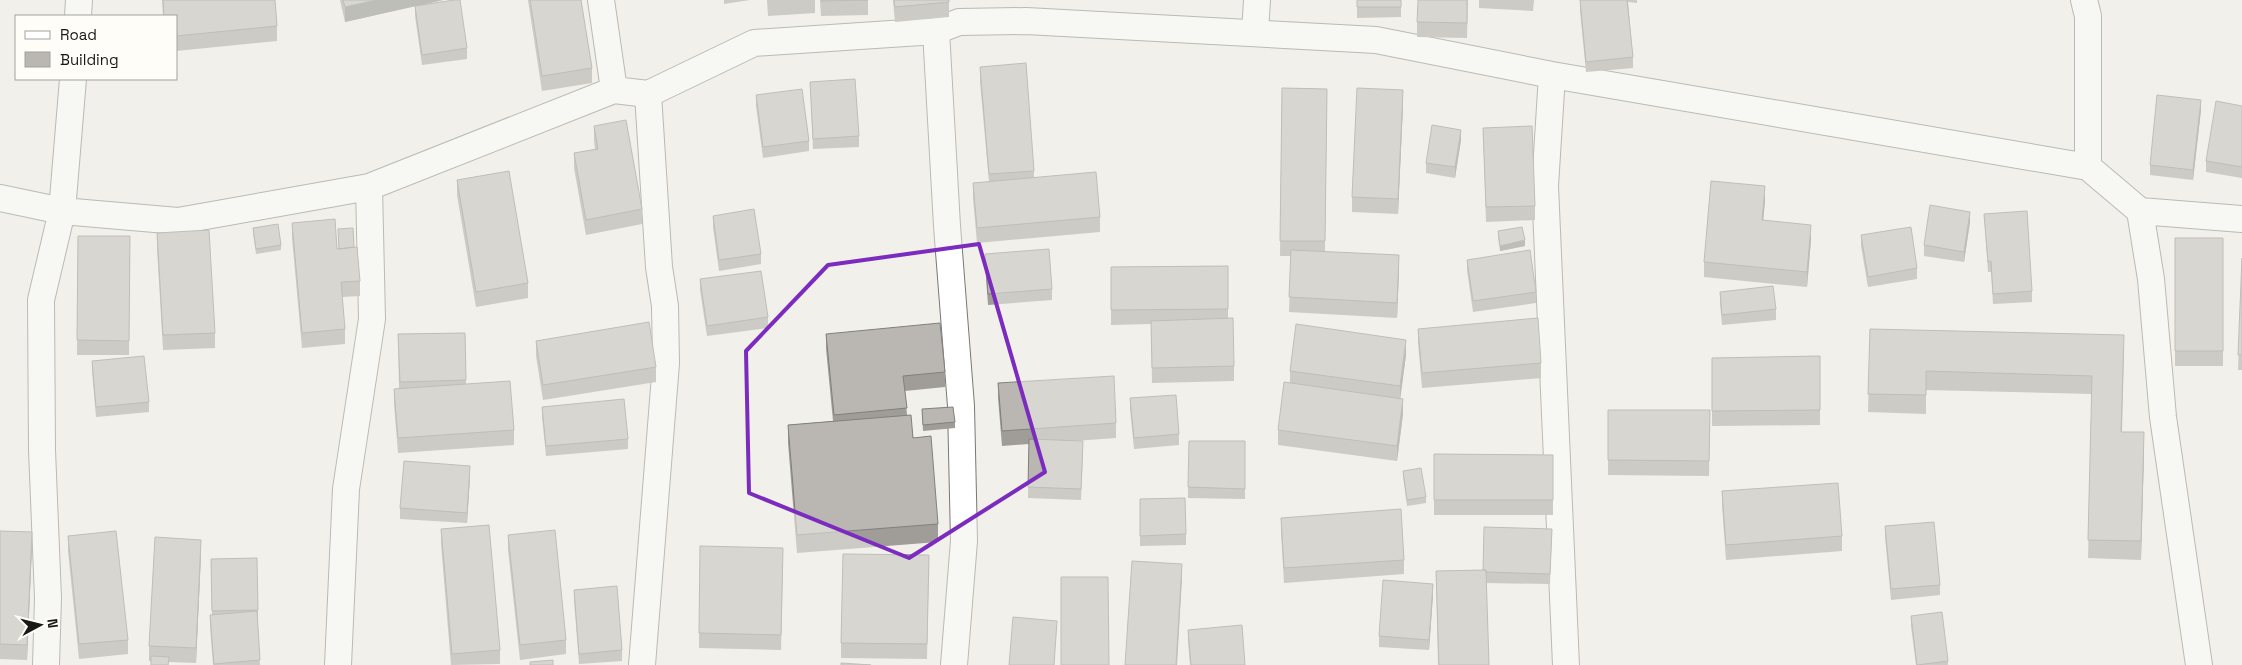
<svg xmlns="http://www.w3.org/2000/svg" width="2242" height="665" font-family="'Space Grotesk',sans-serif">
<rect width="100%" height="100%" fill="#f1f0ea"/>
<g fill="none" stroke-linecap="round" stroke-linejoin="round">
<defs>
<path id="street" d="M601,0L614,90
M2084,0L2088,16V167
M78,16L79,0
M936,31L947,226L961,406L964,541L954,665
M1255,32L1257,0
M1552,75L1545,186L1566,665
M0,198L62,211L178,221L369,187L614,90L648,94L754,43L936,31L959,22L1026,21L1376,40L1552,75L2088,167L2140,211L2242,219
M2140,211L2151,279L2163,417L2199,665
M46,665L48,598L42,450L41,300L62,211L73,79
M338,665L346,489L372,319L369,187
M642,665L666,363L665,306L659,267L648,94"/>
</defs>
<use href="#street" stroke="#7a7874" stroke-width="28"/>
<use href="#street" stroke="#fff" stroke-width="26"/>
</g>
<path fill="#a09d99" d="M162,0H275L277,26V41L176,51V16H163Z
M340,0H443L423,5L467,48V59L422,65L415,16V6L345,22Z
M528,0H581L592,68V83L542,91Z
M724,0H750L724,4Z
M767,0H815V13L768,16Z
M820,0H868V15L821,16Z
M893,0H949V17L895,22Z
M1357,0H1401V17L1357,18Z
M1468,0L1467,38L1417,37V22Z
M1479,0H1534L1533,11L1479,8Z
M1580,0H1637V3L1628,2L1633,57V68L1586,72L1580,11Z
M980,67L1034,171V177L1100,217V232L977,243L973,198V183L989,182L980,82Z
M810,82L859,136V147L813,149Z
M1282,88L1327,89L1325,251L1399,270L1397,318L1289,312L1291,256H1280Z
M756,95L809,141V151L763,158L756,106Z
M1403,105L1398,214L1352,212V197Z
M2242,106V178L2206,172V161Z
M2201,110L2193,180L2150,175V165Z
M594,126L642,209V224L586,235L574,168V153L595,149L594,141Z
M1483,128L1535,206V220L1486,222Z
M1461,140L1455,178L1426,173V163Z
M457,180L528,283V298L476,307L457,195Z
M1765,201L1763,220L1811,240L1807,287L1704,277V262Z
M1984,214L2032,291V302L1993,304L1991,272H1988Z
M713,216L761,254V264L719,271L713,227Z
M1970,222L1964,262L1924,256V245Z
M292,223L337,249H339L338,229L354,247L360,281V296L342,297L345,329V344L302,348L292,238Z
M253,228L281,245V250L256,254L253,233Z
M1498,231L1525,246L1500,251L1498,237Z
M157,233L215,333V348L163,350L157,248Z
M1861,235L1917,268V279L1868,287L1861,246Z
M78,236H130L129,355H77Z
M2175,238H2223V366H2175Z
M985,254L1052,289V300L988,305L985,264Z
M2242,258V370H2238Z
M1467,260L1536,292V303L1473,312L1467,270Z
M1228,266V319L1234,366V381L1152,383L1151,324L1111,325V267Z
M700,279L768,317V328L707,336L700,290Z
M1720,292L1776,309V320L1722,325L1720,303Z
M1418,329L1541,363V378L1422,388L1418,343Z
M1870,329L2124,354L2122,432L2144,451L2141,560L2088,558L2092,394L1926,390V414L1868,412Z
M465,333L466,384L514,430V445L398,453L394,404V389H399L398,334Z
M826,334L945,372V387L905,391L907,415L938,524V542L797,553L788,443V425L833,421L826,349Z
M536,341L656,367V382L543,400L536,356Z
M1406,355L1400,398L1403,414L1397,461L1278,445V430L1290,383V371Z
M1820,356V425L1712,426V358Z
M92,361L149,402V412L96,417L92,371Z
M998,383L1116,423V438L1074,441L1083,452L1081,500L1028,498L1029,444L1002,446L998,398Z
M1130,398L1179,434V445L1134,449L1130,409Z
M542,407L628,439V449L546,456L542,417Z
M922,409L955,422V428L923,431Z
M1608,410H1710L1709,476L1608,475Z
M1245,441V499L1188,498V487Z
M1434,454L1553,455V515H1434Z
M1403,471L1426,497V503L1407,506L1403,476Z
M470,477L467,523L400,519V508Z
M1722,491L1842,536V551L1726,560L1722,506Z
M1140,499L1186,534V545L1140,546Z
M1281,518L1404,560V574L1284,583L1281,533Z
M1885,526L1940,585V595L1891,600L1885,537Z
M441,529L500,650V664L451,665L441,544Z
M1552,529L1550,584L1486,583L1489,665H1438L1436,571L1483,570Z
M0,531L32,547L27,660L0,659Z
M508,535L566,640V654L520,660L508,550Z
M68,536L128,640V654L79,659L68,551Z
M201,555L196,663L169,662L168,665H151V661H149V646Z
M929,555L927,659L841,658V643Z
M211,559L258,610V621H257L260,665H213L210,626V615H212Z
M783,563L781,650L699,648V633Z
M574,590L622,650V661L579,664L574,600Z
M1433,595L1429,650L1379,647V636Z
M1911,616L1948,661V665H1916L1911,626Z
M1188,630L1245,665H1190L1188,641Z"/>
<path fill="#82807d" d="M377,0H443L345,22V7Z
M1403,90V105L1398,214V199Z
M2201,100V110L2193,180V170Z
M1461,130V140L1455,178V167Z
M1765,186V201L1762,235V220Z
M1970,212V222L1964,262V252Z
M1811,225V240L1807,287V272Z
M1525,240V246L1500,251V246Z
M1399,255V270L1397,318V303Z
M1406,340V355L1400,401V386Z
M1403,399V414L1397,461V446Z
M2144,432V451L2141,560V541Z
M470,466V477L467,523V513Z
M32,532V547L27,660V645Z
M201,540V555L196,663V648Z
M1182,564V579L1177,665H1176Z
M1433,584V595L1429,650V640Z"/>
<path fill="#bab7b2" stroke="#82807d" d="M163,0H275L277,26L176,36V16H164Z
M343,0H377L345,7Z
M454,0H460L467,48L422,55L415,6Z
M530,0H581L592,68L542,76Z
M821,0H868L821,1Z
M894,0H949V2L895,7Z
M1357,0H1401V7H1357Z
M1418,0H1467V23L1417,22Z
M1580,0H1627L1633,57L1586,62Z
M1026,63L1034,171L989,174L980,67Z
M855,79L859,136L813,139L810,82Z
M1282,88L1327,89L1325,241H1280Z
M1357,88L1403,90L1398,199L1352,197Z
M802,89L809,141L763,147L756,95Z
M2157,95L2201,100L2193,170L2150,165Z
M2216,101L2242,106V167L2206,161Z
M626,120L642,209L586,220L574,153L598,149L594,126Z
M1432,125L1461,130L1455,167L1426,163Z
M1532,126L1535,206L1486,207L1483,128Z
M509,171L528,283L476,292L457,180Z
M1096,172L1100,217L977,228L973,183Z
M1711,181L1765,186L1762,220L1811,225L1807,272L1704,262Z
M1930,205L1970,212L1964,252L1924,245Z
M754,209L761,254L719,260L713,216Z
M2027,211L2032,291L1993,294L1991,261L1988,262L1984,214Z
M335,219L337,249L357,247L360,281L341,282L345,329L302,333L292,223Z
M278,224L281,245L256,249L253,228Z
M1522,227L1525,240L1500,246L1498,231Z
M1911,227L1917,268L1868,277L1861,235Z
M353,228L354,247L339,249L338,229Z
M209,230L215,333L163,335L157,233Z
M78,236H130L129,341L77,340Z
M2175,238H2223V351H2175Z
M1049,249L1052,289L988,294L985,254Z
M1291,250L1399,255L1397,303L1289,297Z
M1530,250L1536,292L1473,301L1467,260Z
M2242,258V355H2238Z
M1228,266V309L1111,310V267Z
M761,271L768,317L707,326L700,279Z
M1773,286L1776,309L1722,315L1720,292Z
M1233,318L1234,366L1152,368L1151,321Z
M1538,318L1541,363L1422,373L1418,329Z
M649,322L656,367L543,385L536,341Z
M940,323L945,372L903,376L907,408L834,415L826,334Z
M1296,324L1406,340L1400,386L1290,371Z
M1870,329L2124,335L2121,432H2144L2141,541L2088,540L2092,376L1926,371V395L1868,394Z
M465,333L466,380L400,382L398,334Z
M144,356L149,402L96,407L92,361Z
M1820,356V410L1712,411V358Z
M1114,376L1116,423L1002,431L998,383Z
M510,381L514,430L398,438L394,389Z
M1284,382L1403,399L1397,446L1278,430Z
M1176,395L1179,434L1134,438L1130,398Z
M624,399L628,439L546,446L542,407Z
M953,407L955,422L923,425L922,409Z
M1608,410H1710L1709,461L1608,460Z
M911,415L913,438L931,436L938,524L797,535L788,425Z
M1029,439L1083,441L1081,489L1028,487Z
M1189,441H1245V489L1188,487Z
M1434,454L1553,455V500H1434Z
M404,461L470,466L467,513L400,508Z
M1421,468L1426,497L1407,500L1403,471Z
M1838,483L1842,536L1726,545L1722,491Z
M1185,498L1186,534L1140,536V499Z
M1401,509L1404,560L1284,568L1281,518Z
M1934,522L1940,585L1891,589L1885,526Z
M489,525L500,650L452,654L441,529Z
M1484,527L1552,529L1550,574L1486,572V570H1483Z
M555,530L566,640L520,645L508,535Z
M0,531L32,532L27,645L0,644Z
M116,531L128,640L79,644L68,536Z
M155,537L201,540L196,648L149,646Z
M700,546L783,548L781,635L699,633Z
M843,554L929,555L927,644L841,643Z
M257,558L258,610L212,611L211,559Z
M1132,561L1182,564L1176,665H1125Z
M1486,570L1489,665H1439L1436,571Z
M1061,577H1108L1109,665H1061Z
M1383,580L1433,584L1429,640L1379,636Z
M617,586L622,650L579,654L574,590Z
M257,611L260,660L214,664L210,615Z
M1942,612L1948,661L1917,665L1911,616Z
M1013,617L1057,621L1054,665H1009Z
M1242,625L1245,665H1191L1188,630Z
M151,656L169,657L168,665H151Z
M553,660V665H530V662Z
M841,663L871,665H841Z"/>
<path d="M0 0H2242V665H0ZM979,244L1045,472L909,558L749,493L746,351L828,265Z" fill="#f1f0ea" fill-opacity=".55" fill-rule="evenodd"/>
<path fill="none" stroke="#7b2cbf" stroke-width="4" stroke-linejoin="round" d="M979,244L1045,472L909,558L749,493L746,351L828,265Z"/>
<rect x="15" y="15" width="162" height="65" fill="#fffdf8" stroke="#a3a19e"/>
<rect x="25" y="31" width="25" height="8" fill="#ffffff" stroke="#a3a19e"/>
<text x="60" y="40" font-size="15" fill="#181816">Road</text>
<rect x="25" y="52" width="25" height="15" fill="#bab7b2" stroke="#a3a19e"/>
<text x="60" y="65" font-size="15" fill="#181816">Building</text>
<g transform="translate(40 625) rotate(83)" stroke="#fffdf8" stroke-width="4" paint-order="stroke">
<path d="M0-4L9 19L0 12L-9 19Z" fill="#181816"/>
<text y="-8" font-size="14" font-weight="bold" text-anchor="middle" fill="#181816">N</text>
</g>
</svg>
